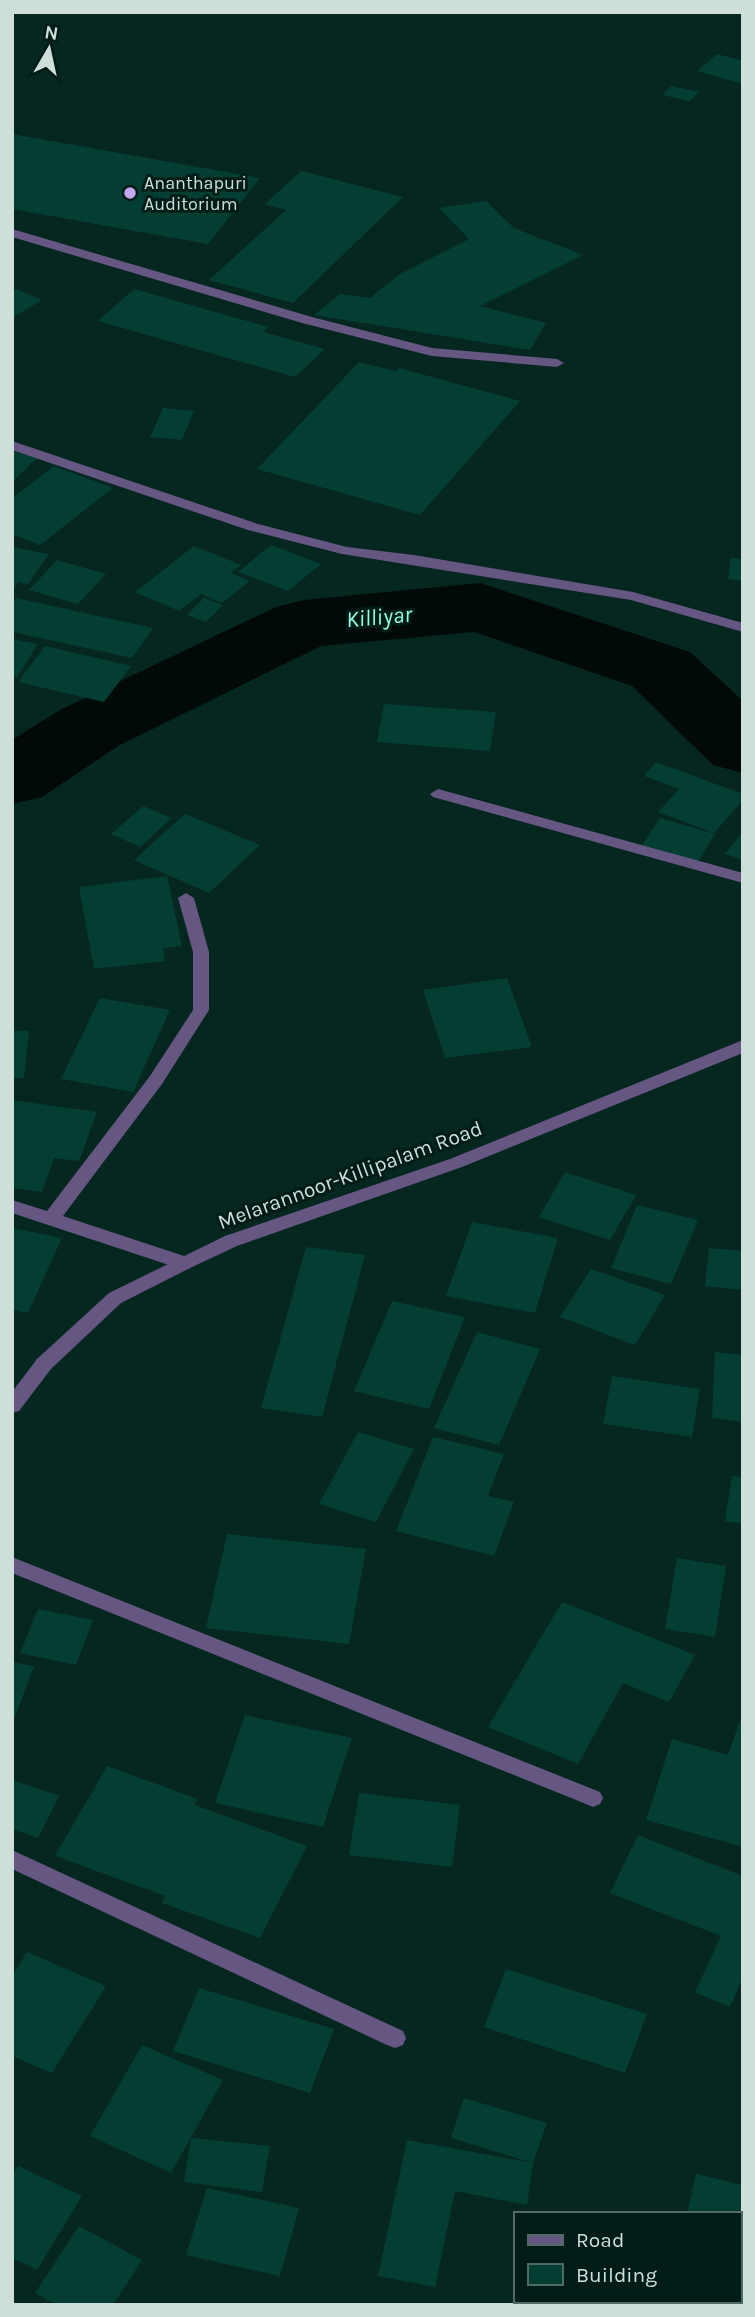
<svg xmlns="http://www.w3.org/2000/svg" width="755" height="2317" font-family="Karla,sans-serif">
<rect width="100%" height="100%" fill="#062620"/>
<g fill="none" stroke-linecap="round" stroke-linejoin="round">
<path fill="#010a07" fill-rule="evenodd" d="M480,583L690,652L743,701V773L713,765L632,686L474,632L321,646L118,746L42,797L12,804V740L60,710L276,607L304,600Z"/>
</g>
<path fill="#043e33" d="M717,54L743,61V84L697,71Z
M671,86L699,92L690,101L662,95Z
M12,134L260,178L208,244L12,209Z
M301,171L403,197L293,303L209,280L286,210L265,204Z
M486,201L514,228L583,255L480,306L546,323L530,350L314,315L340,294L370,298L400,274L469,239L439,208Z
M16,289L42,300L12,318V292Z
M134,289L268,327L263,332L325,349L295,377L98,321Z
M359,362L395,371L399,368L520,401L420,515L257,469Z
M163,408L194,411L182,440L150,437Z
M12,451L37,458L12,482Z
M54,466L113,488L40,545L12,534V498Z
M271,545L321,564L288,591L238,572Z
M194,546L241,565L231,573L250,581L222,603L201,594L179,611L135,592Z
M12,547L49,554L28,584L18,582L12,591Z
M731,558L743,559V581L728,579Z
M57,560L106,574L78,604L29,590Z
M16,598L153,628L132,658L12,632V603Z
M204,598L223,605L206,622L187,615Z
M12,639L38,644L17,677L12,676Z
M45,646L131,666L104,702L18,682Z
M384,704L496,712L490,751L377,742Z
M656,762L743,794V800L714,833L658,812L679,789L644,776Z
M143,806L172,818L140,847L111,834Z
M185,814L260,845L209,893L134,860Z
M660,818L715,834L698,862L642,845Z
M743,831V860L725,854Z
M167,876L182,946L163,948L165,961L94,969L79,887Z
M507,978L532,1047L445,1058L423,990Z
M100,998L170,1010L133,1092L61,1079Z
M12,1031H29L24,1078H12Z
M12,1100L97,1112L79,1161L54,1158L42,1192L12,1188Z
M565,1172L636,1195L610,1240L539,1217Z
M637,1205L698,1220L671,1284L611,1268Z
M472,1222L558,1238L535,1313L446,1296Z
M12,1228L62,1238L28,1313L12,1310Z
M306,1247L365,1255L322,1417L261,1408Z
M709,1248L743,1251V1290L705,1286Z
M591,1269L665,1295L635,1345L560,1317Z
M392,1301L465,1317L429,1409L354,1391Z
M477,1332L540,1349L499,1445L434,1428Z
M715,1352L743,1355V1422L712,1418Z
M612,1376L700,1389L692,1437L603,1424Z
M358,1432L414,1449L376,1522L319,1504Z
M433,1437L504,1454L488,1496L514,1502L494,1556L396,1531Z
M732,1476L743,1477V1524L725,1521Z
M227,1534L366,1549L349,1644L206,1628Z
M677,1558L726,1566L715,1637L665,1629Z
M562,1602L695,1655L669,1702L623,1683L578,1764L488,1727Z
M38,1609L93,1620L76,1665L20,1653Z
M12,1662L34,1666L15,1717H12Z
M743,1712V1847L646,1820L672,1739L728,1755Z
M245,1715L352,1738L323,1827L215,1803Z
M107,1766L198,1799L195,1805L307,1846L260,1938L162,1903L165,1896L55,1856Z
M12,1780L59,1796L38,1838L12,1829Z
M359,1793L460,1805L452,1867L349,1855Z
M638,1835L743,1876V1977L730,2007L695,1992L721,1936L610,1893Z
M27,1952L106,1986L52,2073L12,2056V1977Z
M506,1969L647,2014L625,2073L484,2027Z
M199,1988L334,2029L310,2093L173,2051Z
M142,2045L223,2080L171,2173L90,2136Z
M464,2098L547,2123L533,2163L451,2138Z
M191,2138L270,2146L262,2192L184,2182Z
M407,2140L533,2163L527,2205L455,2191L435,2287L378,2276Z
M18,2166L82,2196L37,2270L12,2258V2175Z
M696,2174L743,2185V2228L739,2227V2214H687Z
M207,2188L299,2208L280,2276L186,2255Z
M79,2226L142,2260L113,2305H57L35,2293Z
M583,2301H665V2305H582Z"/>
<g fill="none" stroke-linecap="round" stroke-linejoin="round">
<path fill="#665682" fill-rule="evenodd" d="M438,789L743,873V883L433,797L430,794Z"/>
<path fill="#665682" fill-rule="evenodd" d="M12,229L312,317L432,348L557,359L564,363L557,367L432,356L302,323L12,237Z
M12,441L258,524L347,547L414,555L633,592L743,623V632L631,600L342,554L248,530L12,450Z
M186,893L194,898L209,952V1010L162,1084L63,1216L190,1258L193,1263L190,1268L184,1270L12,1213V1200L47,1211L150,1076L193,1010V952L178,898Z
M12,1557L600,1792L603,1798L600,1804L593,1807L586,1804L12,1573Z
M12,1850L403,2031L406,2038L403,2045L395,2048L387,2045L12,1869Z"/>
<path fill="#665682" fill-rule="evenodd" d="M743,1040V1053L462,1167L237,1246L190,1268L121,1303L51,1369L19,1411L12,1413V1392L37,1359L109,1293L225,1236L450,1159Z"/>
</g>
<circle fill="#c3a7f2" stroke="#001c16" stroke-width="2.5" cx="130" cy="193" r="7"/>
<g text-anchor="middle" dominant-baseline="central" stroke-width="6" stroke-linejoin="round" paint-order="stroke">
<g font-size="18" fill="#cedfda" stroke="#001c16" text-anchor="start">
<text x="144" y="183">Ananthapuri<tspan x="144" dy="21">Auditorium</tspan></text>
</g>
<g font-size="21" fill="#cedfda" stroke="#001c16">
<text transform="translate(350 1175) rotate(-20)">Melarannoor-Killipalam Road</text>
</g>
<g font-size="23" font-style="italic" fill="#96fae2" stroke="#001c16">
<text transform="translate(379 617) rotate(-5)">Killiyar</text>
</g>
</g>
<rect width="755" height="2317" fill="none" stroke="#cedfda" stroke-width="28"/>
<rect x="514" y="2212" width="228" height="91" fill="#001c16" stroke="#526a64" stroke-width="2"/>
<rect x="528" y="2235" width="35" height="10" fill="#665682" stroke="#526a64" stroke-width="2"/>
<text x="576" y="2247" font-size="21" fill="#cedfda">Road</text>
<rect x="528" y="2264" width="35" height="21" fill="#043e33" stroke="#526a64" stroke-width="2"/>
<text x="576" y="2282" font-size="21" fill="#cedfda">Building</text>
<g transform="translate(49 49) rotate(9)" stroke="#001c16" stroke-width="5" paint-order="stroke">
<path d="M0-5L12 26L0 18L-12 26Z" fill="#cedfda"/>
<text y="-10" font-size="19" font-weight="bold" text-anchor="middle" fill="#cedfda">N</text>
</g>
</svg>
